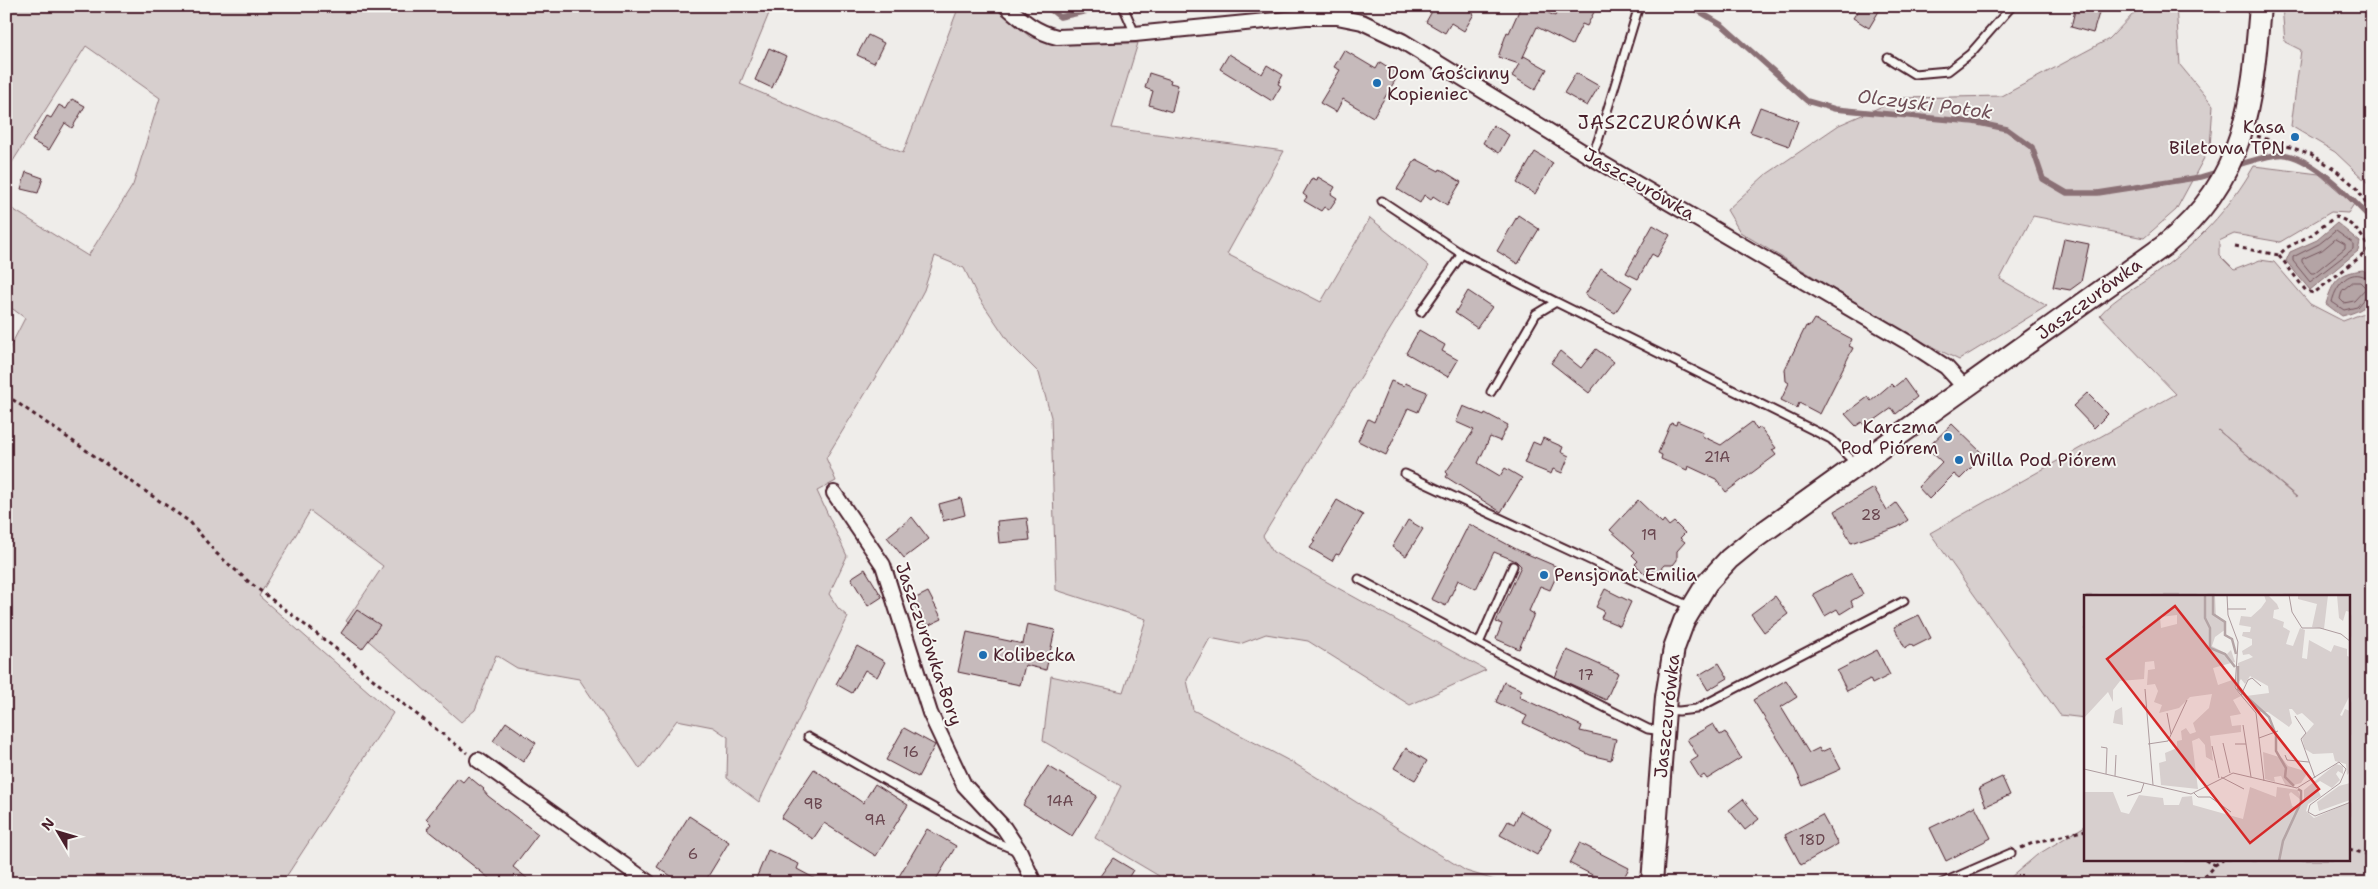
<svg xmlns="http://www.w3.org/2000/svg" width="2378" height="889" font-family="'Shantell Sans',sans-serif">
<rect width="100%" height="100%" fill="#efedea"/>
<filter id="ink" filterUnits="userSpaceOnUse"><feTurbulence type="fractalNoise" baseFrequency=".02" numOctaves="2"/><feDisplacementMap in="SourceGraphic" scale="10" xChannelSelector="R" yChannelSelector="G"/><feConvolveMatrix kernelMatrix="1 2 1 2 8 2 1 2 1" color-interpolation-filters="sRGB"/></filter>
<g filter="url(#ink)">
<path fill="#d7cfce" stroke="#90777c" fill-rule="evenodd" d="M6,6H772L740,84L903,153L959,6H995L1030,37L1053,43H1138L1112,128L1284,151L1227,254L1321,302L1370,218L1429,266L1263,536L1273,552L1486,670L1410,705L1308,641L1266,634L1240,644L1210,638L1187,680L1193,710L1297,765L1466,871L1504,883H1157L1159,876L1095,838L1121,786L1043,741L1051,676L1123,692L1146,619L1056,590L1051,417L1039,373L1011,345L977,295L964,268L935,256L924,290L895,345L826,458L836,481L817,491L847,556L829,594L838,608L848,617L759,802L727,778L728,737L713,727L677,720L640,769L579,679L517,668L496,655L475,710L461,722L346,621L383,566L310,511L259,596L393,713L282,883H6V355L25,318L6,304V205L88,256L133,185L160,98L86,46L6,172Z
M2141,6H2176L2180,65L2213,105L2210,147L2176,210L2144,238L2033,216L2000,279L2047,306L1959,360L1911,336L1740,232L1727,210L1764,176L1839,125L1901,98L2002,96L2109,39Z
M2282,6H2353L2372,10V187L2335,152L2291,126L2301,50L2285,42Z
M2254,166L2319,174L2354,204L2348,213L2331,212L2280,242L2234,234L2219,241V255L2234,270L2260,260L2274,262L2310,304L2343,321L2372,310V883H2004L2037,855L2085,826L2086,860H2349V596H2086L2085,718L2060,715L1930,533L2176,394L2100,315C2115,297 2136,288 2155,274C2196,244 2229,210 2254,166ZM2218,430L2297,497H2296Z"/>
<path fill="#b4a4a5" stroke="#8a6f74" d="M2337,223L2360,242L2358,251L2310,290L2286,261L2290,252L2317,240Z
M2363,270L2372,276C2372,303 2369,309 2342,316L2326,304C2333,281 2338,273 2363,270Z"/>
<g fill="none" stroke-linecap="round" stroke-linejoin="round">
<path stroke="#74545c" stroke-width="1" d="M2336,231L2353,243V249L2310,282L2293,261V257L2319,244Z
M2336,239L2345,244V248L2314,273H2311L2302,262V259L2322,250Z
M2372,280C2367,279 2365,276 2360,275C2345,272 2335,289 2332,302L2344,310L2357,307L2366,296L2372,294
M2353,282H2360L2366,288L2354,301L2344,303L2340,299L2342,291Z"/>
<path stroke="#8a6f74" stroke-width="5.5" d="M1046,6L1060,17L1111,6
M1690,6L1722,25L1807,101L1835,109L1974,122L2007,129L2032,147L2043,179L2067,193H2098L2201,177L2218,172
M2234,166C2246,163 2275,152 2287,155C2318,162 2351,198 2372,220"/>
</g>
<path fill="#c6babb" stroke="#4a1f2b" d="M1435,6H1461L1474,14L1464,31L1451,23L1445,33L1426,22Z
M1521,6H1533L1555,16L1560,6H1597L1587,26L1582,24L1572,45L1537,27L1522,59L1524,56L1547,69L1535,90L1512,76L1519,64L1498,57L1507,32L1509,33Z
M1861,6H1882L1869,28L1853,18Z
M2076,6L2099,13L2093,33L2071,27Z
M868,35L884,43L874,63L857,55Z
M769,48L786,56L772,88L755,80Z
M1344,50L1376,69L1380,62L1399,74L1373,117L1343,99L1336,112L1320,103L1340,70L1334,67Z
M1229,54L1262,74L1267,65L1283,75L1278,84L1281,86L1272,101L1220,69Z
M1149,73L1171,80L1170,83L1178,85L1172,112L1149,105L1153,91L1145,88Z
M1576,73L1599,86L1587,106L1564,93Z
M72,99L85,106L72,128L65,123L49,150L32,141L47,116L51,118L59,105L66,109Z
M1760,107L1798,121L1789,146L1750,132Z
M1493,125L1509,135L1499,153L1483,143Z
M1535,152L1553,163L1535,194L1517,183Z
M1416,159L1439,171L1440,169L1461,182L1447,205L1433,196L1431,200L1424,195L1420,203L1397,189Z
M26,172L43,178L38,193L21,189Z
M1318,177L1335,187L1331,194L1337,198L1329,210L1324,207L1321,211L1304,201L1307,197L1303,194L1312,178L1317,180Z
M1518,215L1539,229L1518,264L1497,251Z
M1653,225L1670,235L1657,257L1652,254L1638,279L1626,273Z
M2064,239L2089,244L2081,282L2070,290L2053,287Z
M1601,268L1632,287L1615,313L1585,295Z
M1468,291L1492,307L1477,328L1455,313Z
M1814,319L1852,339L1849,346L1853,348L1820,414L1799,403L1797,408L1781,400L1789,383L1786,381L1785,369L1806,326L1809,327Z
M1419,330L1445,345L1442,351L1458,360L1448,377L1406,353Z
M1596,349L1614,362L1589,393L1551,363L1560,351L1581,368Z
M1904,379L1917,397L1896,414L1892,408L1865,427L1862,422L1856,426L1845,414L1868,397L1871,401L1891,384L1894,387Z
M1391,381L1404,386L1405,383L1427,392L1418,412L1408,408L1386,455L1358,441L1368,419L1374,422Z
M2087,393L2108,414L2094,428L2073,406Z
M1463,406L1484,415L1485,413L1508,425L1500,441L1490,437L1478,463L1500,476L1505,468L1522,478L1501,512L1446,477L1448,474L1446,472L1474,430L1456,422Z
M1677,421L1703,432L1702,436L1721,445L1752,422L1757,430L1760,427L1776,448L1772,450L1776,455L1726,492L1716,479L1688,466L1687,470L1661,459L1662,455L1658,453L1671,423L1676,425Z
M1952,424L1984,455L1960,479L1954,474L1929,499L1918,487L1942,462L1927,448Z
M1543,438L1563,447L1561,452L1569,456L1562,473L1553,469L1551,474L1524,463L1533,442L1540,445Z
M1874,488L1887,510L1896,503L1908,520L1898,527L1851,543L1835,511Z
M961,498L965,515L943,521L939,504Z
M1337,500L1363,515L1339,555L1336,554L1332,561L1310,548L1315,541L1313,540Z
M1638,500L1662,523L1664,520L1669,526L1674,522L1685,533L1680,538L1685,542L1677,551V560L1673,565H1664L1656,574L1651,569L1646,575L1635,564L1638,561L1632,555L1635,552L1610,530Z
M912,517L929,539L904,558L887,537Z
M1027,518L1030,540L999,543L997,521Z
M1408,520L1423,529L1406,556L1392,547Z
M1469,524L1518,550L1560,568L1550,590L1540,586L1529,611L1534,614L1519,649L1496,639L1502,624L1496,622L1521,566L1516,561L1494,552L1476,589L1458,580L1446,606L1431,599Z
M865,569L882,597L868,606L851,578Z
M1852,573L1863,594L1851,601L1853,606L1840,614L1837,609L1825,616L1813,594Z
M1605,589L1631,602L1620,626L1601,618L1604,611L1596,607Z
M928,592L942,619L925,627L912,600Z
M1775,596L1788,614L1764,632L1751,614Z
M357,610L380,625L362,649L341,633Z
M1919,615L1931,638L1913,647L1911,644L1905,648L1894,627Z
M1027,624L1055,630L1046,670L1025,665L1020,685L958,672L967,632L1023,644Z
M857,646L885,662L877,677L865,670L852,693L836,684Z
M1567,650L1618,673L1606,700L1555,677Z
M1877,650L1890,675L1872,684L1870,679L1847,691L1837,671Z
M1719,663L1728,678L1708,690L1699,675Z
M1786,680L1797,697L1781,707L1809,753L1819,748L1821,752L1830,748L1841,769L1803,786L1790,758L1753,700Z
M1504,682L1522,690L1519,697L1582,726L1580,731L1616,739L1611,760L1590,755L1523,723L1527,716L1496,702Z
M506,722L536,743L523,762L493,741Z
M1713,724L1720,735L1725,732L1741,758L1707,779L1704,775L1700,778L1690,762L1698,757L1687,739Z
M904,728L935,745L918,777L886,760Z
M1406,748L1427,761L1415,780L1394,768Z
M1048,766L1097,796L1072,836L1023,805Z
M814,769L863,803L875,784L908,805L876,856L824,823L813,839L781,818Z
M468,776L484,789L483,790L488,796L538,834L513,867L533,883H495L427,829L431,824L426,819L458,778L463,782Z
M2002,777L2010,795L1986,806L1979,788Z
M1743,799L1759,819L1745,830L1729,810Z
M1975,806L1991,838L1946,861L1930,828Z
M1520,811L1551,829L1537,855L1500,835L1508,821L1514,824Z
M1822,815L1838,844L1801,865L1785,835Z
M689,816L729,842L704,883H682L657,867Z
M927,829L956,846L934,883H895Z
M1580,843L1629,868L1621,883H1608L1569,863Z
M768,850L799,864L797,869L823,883H754Z
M1113,858L1133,870L1125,883H1095Z"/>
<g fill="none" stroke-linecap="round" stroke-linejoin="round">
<defs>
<path id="lane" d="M1123,6L1135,34
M1888,58L1914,74L1948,71L1970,54L2012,6
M1591,157L1598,141L1639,6
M1382,201L1462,254L1556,302
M1421,312L1462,254
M1491,392L1536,314L1556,302L1831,439L1855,463
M1405,474L1691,607
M1359,579L1514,662L1648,729L1663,731
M1479,643L1513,566
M1666,710L1679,711L1696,709L1904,601
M808,737L989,839L1015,850
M1942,883L2011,853"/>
<path id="street" d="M1006,6C1023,21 1036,32 1057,37L1135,34L1306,17H1337L1362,22L1402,41L1591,157L1914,346L1946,367L1966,389
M834,493L883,565L930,713L964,785L1004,828L1020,852L1034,883
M478,760L649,883"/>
<path id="secondary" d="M1652,883L1666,697L1674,648L1684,621L1707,583L1729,559L1751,541L2165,245C2246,179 2252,104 2260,6"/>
</defs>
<use href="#lane" stroke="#4a1f2b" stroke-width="11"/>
<use href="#street" stroke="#4a1f2b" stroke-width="18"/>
<use href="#secondary" stroke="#4a1f2b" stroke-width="24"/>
<path stroke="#4a1f2b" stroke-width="3" stroke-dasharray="4 4" stroke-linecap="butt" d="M2257,136L2311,154L2333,168L2357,188L2365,202L2372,230
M2235,247L2279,255L2286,248L2311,235L2335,217C2351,220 2364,236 2369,250L2372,249
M2279,255L2306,291L2314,293L2369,250
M6,395L190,522L216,553L249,582L335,648L402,703L467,753
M2021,848L2033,843L2086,830
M2349,849L2372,856
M2205,860L2215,865
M2198,883L2215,865L2223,860"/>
<use href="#lane" stroke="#f6f6f2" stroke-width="7"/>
<use href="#street" stroke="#f6f6f2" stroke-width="14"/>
<use href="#secondary" stroke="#f6f6f2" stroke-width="20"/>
</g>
</g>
<g fill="#1f6fb2" stroke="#f6f6f2" stroke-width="2">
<circle cx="1377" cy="83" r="5"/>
<circle cx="2295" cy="137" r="5"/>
<circle cx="1948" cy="437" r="5"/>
<circle cx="1959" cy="460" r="5"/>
<circle cx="1544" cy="575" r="5"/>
<circle cx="983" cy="655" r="5"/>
</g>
<g text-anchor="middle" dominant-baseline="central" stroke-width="4" stroke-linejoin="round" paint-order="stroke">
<g font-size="15" fill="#69464f">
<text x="1717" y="457">21A</text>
<text x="1871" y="515">28</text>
<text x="1649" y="535">19</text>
<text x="1586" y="675">17</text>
<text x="911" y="752">16</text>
<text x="1060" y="801">14A</text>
<text x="813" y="804">9B</text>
<text x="875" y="820">9A</text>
<text x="1812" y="840">18D</text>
<text x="693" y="854">6</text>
</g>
<g font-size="18" fill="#4a1f2b" stroke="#f6f6f2" text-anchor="start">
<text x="1387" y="73">Dom Gościnny<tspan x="1387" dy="21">Kopieniec</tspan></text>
<text x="2285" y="127" text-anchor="end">Kasa<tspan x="2285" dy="21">Biletowa TPN</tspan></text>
<text x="1938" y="427" text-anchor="end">Karczma<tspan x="1938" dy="21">Pod Piórem</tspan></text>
<text x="1969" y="460">Willa Pod Piórem</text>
<text x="1554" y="575">Pensjonat Emilia</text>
<text x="993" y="655">Kolibecka</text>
</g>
<g font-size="18" fill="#4a1f2b" stroke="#f6f6f2">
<text transform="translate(1639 184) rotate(30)">Jaszczurówka</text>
<text transform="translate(2089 299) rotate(-36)">Jaszczurówka</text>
<text transform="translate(929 644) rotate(71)">Jaszczurówka-Bory</text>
<text transform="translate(1667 716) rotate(-84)">Jaszczurówka</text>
</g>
<g font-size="19" font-style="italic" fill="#6f4e56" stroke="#f6f6f2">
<text transform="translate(1925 104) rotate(7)">Olczyski Potok</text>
</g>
<g font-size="19" letter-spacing="1" fill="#4a1f2b" stroke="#f6f6f2">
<text x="1660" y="122">JASZCZURÓWKA</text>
</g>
</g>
<g transform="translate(2084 595)">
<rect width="266" height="266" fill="#efedea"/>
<path d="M0,0H131L132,21L140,26L142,34L131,42L128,51L143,59L147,55L151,67L129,73L134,90L151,84L150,93L157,101L149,105L157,119L146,121L148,131L157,130V137L126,141L129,166L122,162L121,150L115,143L108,146L114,194L77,190L75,168L82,166L81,158L93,153V146L98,145L97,136L102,133L106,139L112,137L109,128L125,113L128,99L106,102L95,113L75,118L78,110L70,107L74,96L71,89L63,90L64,75L71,74L70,66L61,67L60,84L36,86L29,95V107L24,97L0,123ZM93,20V29L77,33L76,22ZM180,0H184L193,9L195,14L190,15L189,23L200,27L199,32L206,36L202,49L209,51L216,33L221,35L218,63L223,64L225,45L247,57L250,50L263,54V61L266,62V100L256,120L258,121L261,114L266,116L267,176L263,180L262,169L251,166L249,158L229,159L221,154L218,143L230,129L218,118L213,120L208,114H205L208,128L205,132L184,117H175L162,101L185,98L184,91L166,81L161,89L157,84L152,91L154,68L169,62L165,59L159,60L158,56L168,50V44L158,41L159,37H166L167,32L155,30L157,21L167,22L177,13L182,6ZM214,0H244L240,34L228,32L233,9L214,4ZM253,0H266V17L262,16L259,26L255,23ZM38,112L39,130L29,128L31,116ZM179,157L198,163L204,171L224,177L217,188L206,191H202L197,181L190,182L191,187L181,184ZM252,169L259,171V179L254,176L252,179L256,185L248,193L236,186L231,189L237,201L224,209L222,216L230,223L266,207V266H0V197H29L37,217L45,219L55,200L79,203L80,210H95L98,202L108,201L109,210L159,224L166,192L192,202L193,192L214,195L217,205L207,197L205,199L208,211L213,213L220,206V195ZM266,188V205L235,216L233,207L255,191Z" fill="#d7cfce" fill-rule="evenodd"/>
<path fill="none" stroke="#b4a4a5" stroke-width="2.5" d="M121,0V23L126,33V53L141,59L151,72M129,0V19L141,27V40L148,44L152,59M154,71V94L185,122L192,140V156L202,173L201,182L210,191M195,266L199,246L217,207V196L214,194"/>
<path fill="none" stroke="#ad9b9e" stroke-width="1" d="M143,0L144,20L154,47L151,93L172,118L180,186M205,0L208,17L218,33H236L257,39L267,47M143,14H162M61,94L69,190M157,100L164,85L168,83L177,91M83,118L87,139M211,121L222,138L217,144L231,183M159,130L162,149M175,143L194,136M139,148L146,178M64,149L84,146L103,105M151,149H162L167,182M128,151L135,183M17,152L23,153L22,179M201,160L203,165L225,167M0,174L107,199L149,178L213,193L255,167L262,174L256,188L226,210L224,217L231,221L267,207M31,181L32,160M137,182L160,194M110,198L114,202H126L147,217M43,201L57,197L60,188"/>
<path fill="#d62828" fill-opacity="0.15" stroke="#d62828" stroke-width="2.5" d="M91,11L235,194L166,248L23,64Z"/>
<rect width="266" height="266" fill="none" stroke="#4a1f2b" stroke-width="2.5"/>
</g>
<rect width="2378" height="889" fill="none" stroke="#f6f6f2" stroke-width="25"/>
<rect x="12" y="12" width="2353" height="864" fill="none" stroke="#4a1f2b" stroke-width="2" filter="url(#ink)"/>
<g transform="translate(58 832) rotate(308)" stroke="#f6f6f2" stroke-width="4" paint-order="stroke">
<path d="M0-4L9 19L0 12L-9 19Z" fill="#4a1f2b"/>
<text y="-8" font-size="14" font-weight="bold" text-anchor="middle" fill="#4a1f2b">N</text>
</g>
</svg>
